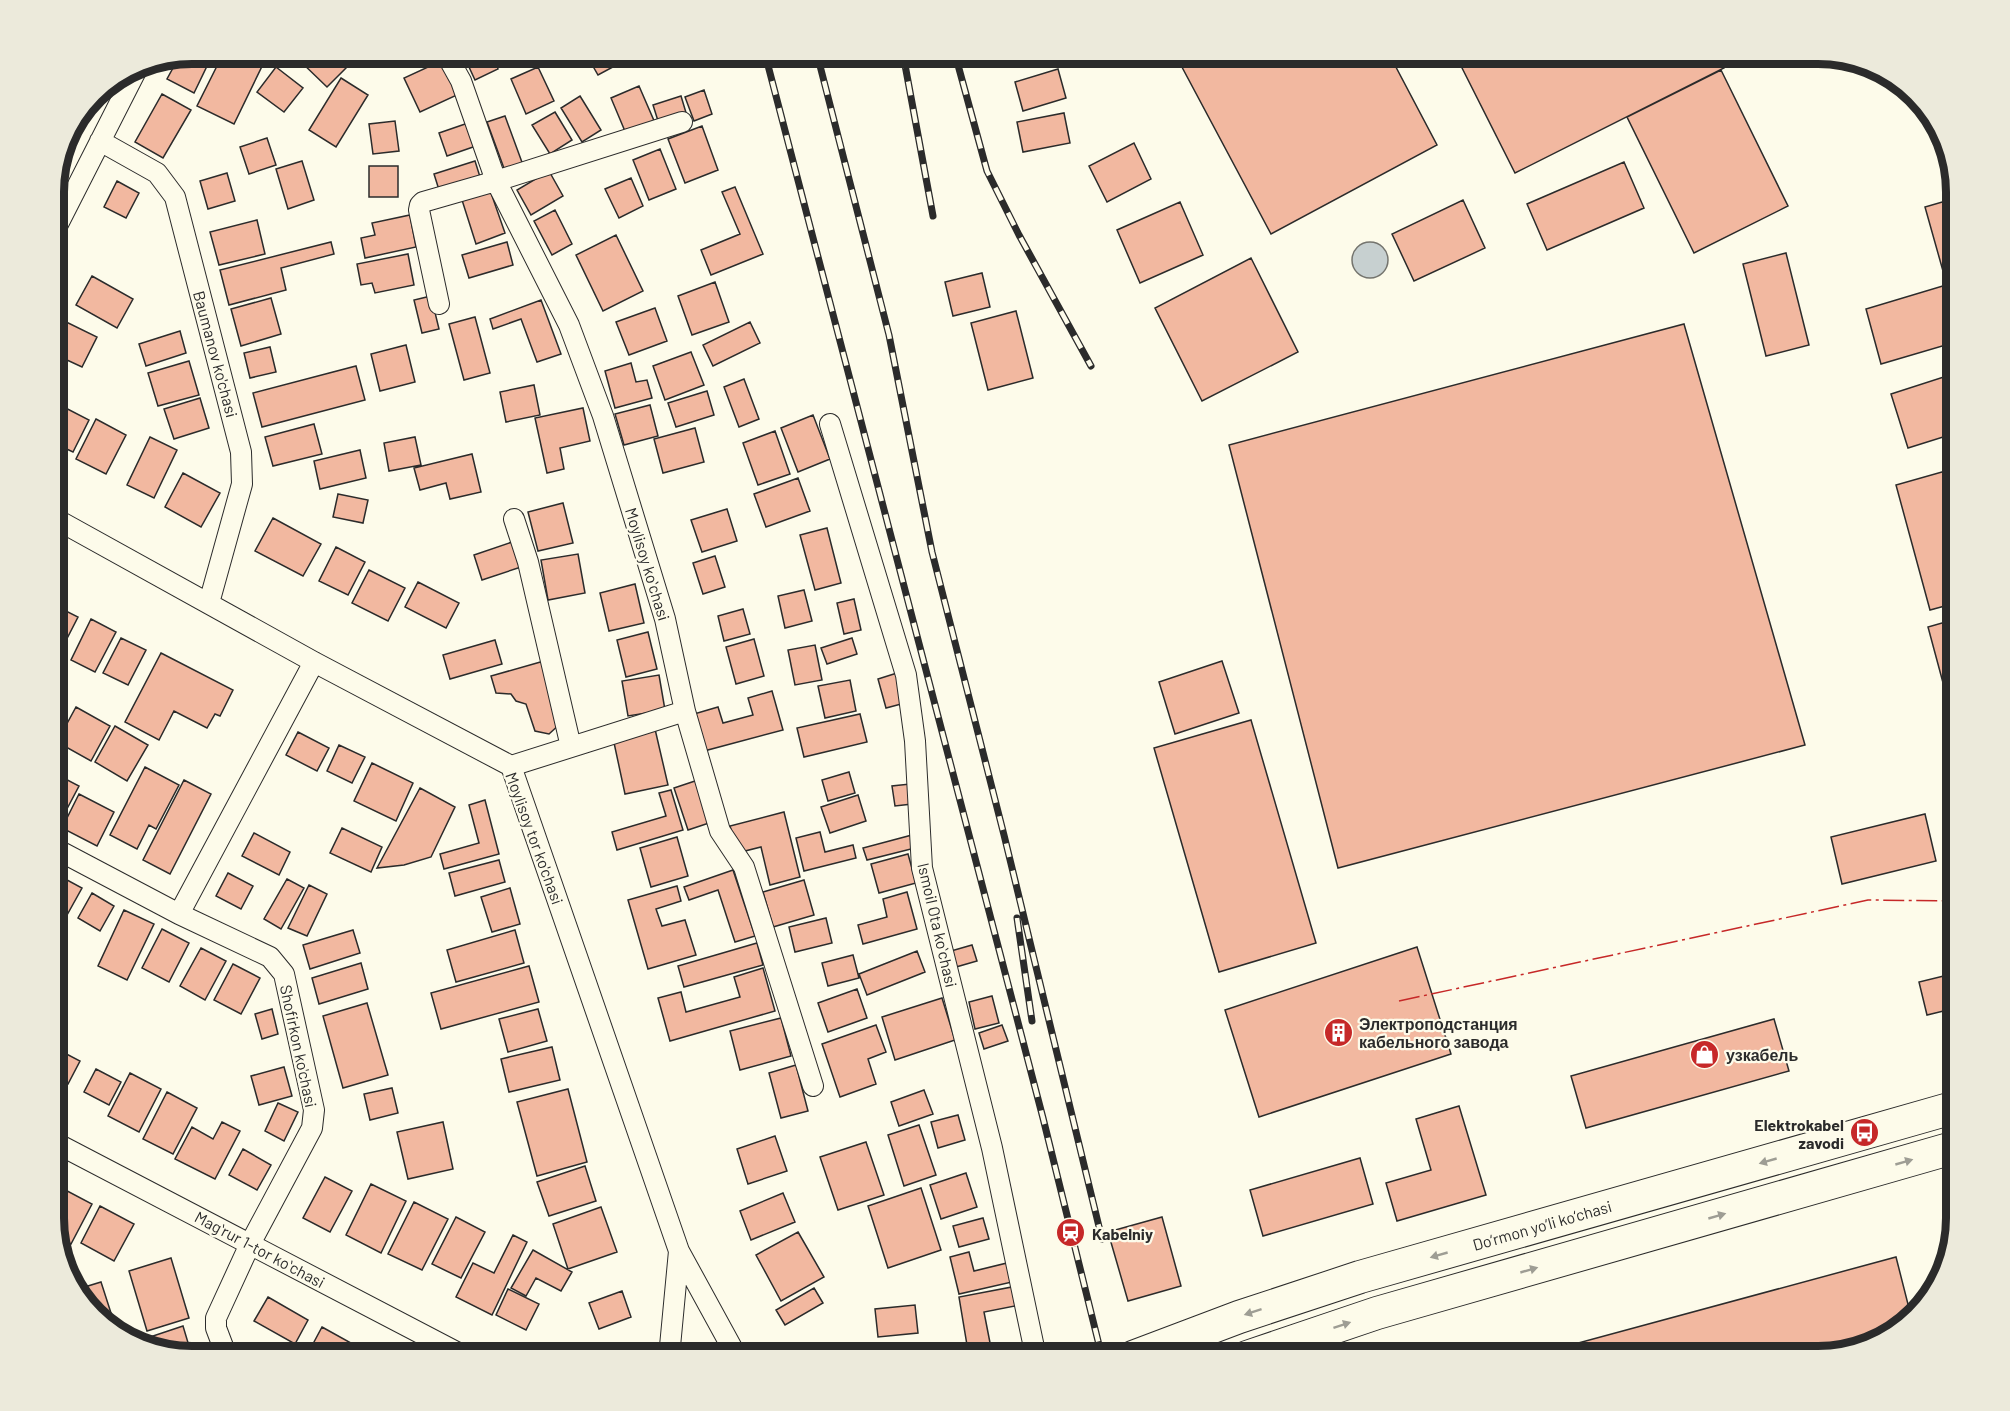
<svg xmlns="http://www.w3.org/2000/svg" width="2010" height="1411" font-family="Barlow,sans-serif">
<rect width="100%" height="100%" fill="#fdfbea"/>
<path fill="#c7d0d0" stroke="#74746e" stroke-width="1.5" d="M1352 260a18 18 0 1 1 36 0a18 18 0 1 1-36 0Z"/>
<path fill="#f2b8a0" stroke="#2b2b2b" stroke-width="1.5" d="M223,54H268L234,124L197,106Z
M304,54H336L348,66L327,87L299,60Z
M346,54H370L371,56L354,67Z
M463,54H491L498,69L475,80Z
M504,54H529L530,56L508,65Z
M535,54H564L565,56L540,66Z
M586,54H637L598,75Z
M1175,54H1389L1437,145L1271,234Z
M1455,54H1717L1724,68L1515,173Z
M185,55L207,66L194,93L167,79L179,57Z
M441,61L457,95L420,112L404,78Z
M276,67L303,88L284,112L257,92Z
M538,67L554,101L526,114L511,79Z
M1058,69L1066,98L1023,111L1015,82Z
M1721,70L1788,206L1694,253L1627,117Z
M341,78L368,95L336,147L309,130Z
M639,86L655,123L627,136L611,98Z
M704,90L712,114L694,121L685,97Z
M162,94L191,110L163,158L135,142Z
M580,96L601,130L582,142L561,108Z
M681,96L687,116L659,124L653,105Z
M555,112L572,140L550,154L532,125Z
M1064,113L1070,143L1023,152L1017,122Z
M505,116L523,165L505,171L487,122Z
M395,121L399,151L373,154L369,124Z
M468,123L476,146L447,156L439,133Z
M702,126L718,170L685,183L668,139Z
M267,138L276,165L249,174L240,147Z
M1134,143L1151,179L1107,202L1089,166Z
M660,149L676,189L649,200L633,160Z
M302,161L314,200L288,209L276,169Z
M475,161L481,180L440,193L434,174Z
M1624,162L1644,208L1547,250L1527,204Z
M369,166H398V197H369Z
M549,171L563,196L531,215L517,190Z
M227,173L235,201L208,209L200,181Z
M631,178L643,206L619,218L605,189Z
M117,181L139,193L126,218L104,207Z
M735,187L763,254L711,275L701,250L740,234L722,192Z
M490,190L505,233L476,244L462,200Z
M1956,198V268L1943,271L1925,207Z
M1463,200L1485,248L1414,281L1392,234Z
M1180,202L1203,255L1140,283L1117,230Z
M555,210L572,244L552,255L534,221Z
M410,215L416,247L365,258L361,238L375,235L372,223Z
M257,220L265,254L219,265L210,232Z
M616,235L643,291L603,311L576,255Z
M331,242L334,254L281,268L286,290L229,305L220,270Z
M507,242L513,265L469,278L462,255Z
M1786,253L1809,345L1766,356L1743,264Z
M408,254L414,285L375,293L372,283L361,285L357,264Z
M1251,258L1298,352L1202,401L1155,308Z
M982,273L990,307L953,316L945,282Z
M92,276L133,299L117,328L76,305Z
M715,282L729,322L692,335L678,296Z
M1956,282V342L1881,364L1866,309Z
M431,296L439,329L422,333L414,300Z
M271,298L281,334L241,346L231,309Z
M541,300L561,354L537,362L521,319L493,329L490,319Z
M655,308L667,341L629,355L616,322Z
M1016,311L1033,378L988,390L971,323Z
M54,316L97,337L82,367L54,354Z
M475,317L490,373L464,380L449,324Z
M750,322L760,343L713,366L703,345Z
M1684,324L1805,745L1338,868L1229,445Z
M180,331L186,353L146,366L139,344Z
M406,345L415,382L380,391L371,354Z
M270,347L276,372L250,378L244,353Z
M691,352L704,385L665,400L653,366Z
M189,361L199,395L158,406L148,373Z
M631,363L636,382L647,380L652,398L615,408L605,371Z
M356,366L365,400L262,427L253,393Z
M1956,373V433L1908,448L1891,394Z
M744,379L759,419L739,427L724,387Z
M534,385L540,415L506,422L500,392Z
M707,391L714,415L676,427L668,403Z
M200,398L209,428L174,439L164,409Z
M54,402L89,420L73,452L54,443Z
M650,405L658,436L624,445L615,414Z
M583,408L590,441L560,448L564,469L547,473L535,418Z
M813,415L830,459L798,472L781,428Z
M96,419L126,435L106,474L76,459Z
M314,424L322,454L273,466L265,437Z
M695,428L704,462L663,473L654,439Z
M775,431L790,474L758,485L743,443Z
M150,437L177,450L154,498L127,485Z
M415,437L421,465L389,471L384,443Z
M360,450L366,478L320,489L314,461Z
M472,454L481,492L450,499L446,483L420,490L414,468Z
M1956,468V603L1930,610L1896,485Z
M183,473L220,493L201,527L165,507Z
M798,478L810,511L766,527L754,494Z
M338,494L368,500L363,523L333,517Z
M563,503L573,543L538,551L528,512Z
M727,509L737,541L702,552L691,520Z
M273,518L321,544L303,576L255,551Z
M827,528L841,583L815,590L800,535Z
M512,542L521,567L482,580L474,555Z
M336,547L365,562L348,595L319,581Z
M578,554L585,593L548,600L541,560Z
M715,556L725,587L703,594L693,563Z
M369,570L405,588L388,621L352,603Z
M418,582L459,603L446,628L405,607Z
M635,584L644,623L609,631L600,593Z
M804,590L812,621L785,628L778,596Z
M854,599L861,630L844,634L837,603Z
M54,605L78,617L58,656L54,654Z
M743,609L750,634L724,641L718,616Z
M91,619L116,632L95,672L71,660Z
M1956,619V731L1928,627Z
M648,632L657,669L626,677L617,640Z
M121,638L146,650L128,685L103,673Z
M852,638L857,654L827,664L821,648Z
M754,639L764,676L736,684L726,647Z
M495,640L502,664L450,679L443,655Z
M815,645L822,680L795,685L788,650Z
M161,653L233,690L220,716L215,714L207,728L174,711L159,740L125,722Z
M544,661L561,723L549,734L535,731L526,704L516,701L511,694L496,693L491,676Z
M1222,661L1239,713L1175,734L1159,682Z
M897,673L905,703L886,708L878,679Z
M659,675L665,710L628,716L622,681Z
M850,680L856,711L825,718L818,686Z
M772,691L783,730L704,751L694,714L718,707L723,723L753,715L748,698Z
M76,707L110,726L91,761L57,742Z
M860,714L867,742L804,757L797,728Z
M1251,720L1316,943L1219,972L1154,748Z
M115,726L148,745L127,781L95,762Z
M655,729L668,785L625,794L613,738Z
M298,732L329,748L317,771L286,755Z
M339,745L365,757L352,783L327,771Z
M372,763L413,783L396,821L354,801Z
M145,767L179,785L156,829L149,825L137,849L110,835Z
M849,772L855,793L828,801L822,780Z
M54,773L79,786L60,822L54,819Z
M184,780L211,794L170,874L143,860Z
M698,780L712,822L688,830L674,788Z
M910,784L912,804L895,806L892,786Z
M420,788L455,807L431,857L404,865L377,868Z
M671,790L683,830L617,850L612,832L666,816L659,793Z
M79,794L114,812L97,846L62,828Z
M858,795L866,821L830,833L821,807Z
M485,800L499,854L444,869L440,854L479,843L469,805Z
M784,812L800,877L770,885L761,847L737,853L730,826Z
M1925,814L1936,861L1842,884L1831,837Z
M342,828L382,847L371,872L330,853Z
M820,832L825,852L853,845L856,858L804,871L796,838Z
M254,833L290,852L279,875L242,856Z
M912,835L915,848L867,860L863,848Z
M677,837L688,876L651,887L640,848Z
M908,854L916,883L879,893L871,864Z
M499,860L505,882L455,896L449,873Z
M733,870L755,936L735,942L718,890L689,900L684,887Z
M228,873L253,886L241,909L216,896Z
M56,874L82,888L67,915L54,908V877Z
M287,879L304,888L281,929L264,919Z
M804,880L814,915L773,927L763,892Z
M309,885L327,894L307,936L288,928Z
M677,886L681,901L656,909L662,926L685,920L696,955L648,969L628,900Z
M510,888L520,924L492,932L481,897Z
M907,892L917,929L863,944L858,925L887,917L883,899Z
M92,893L114,906L100,931L78,918Z
M124,910L154,924L127,980L98,966Z
M826,918L832,943L795,952L789,927Z
M162,929L189,943L169,982L142,968Z
M353,930L360,953L310,969L303,945Z
M515,930L524,963L456,982L447,950Z
M757,943L763,965L684,987L678,966Z
M972,945L977,961L956,967L951,951Z
M1417,947L1451,1054L1259,1117L1225,1010Z
M201,948L226,961L205,1000L180,986Z
M917,951L925,972L867,995L859,974Z
M853,955L859,978L828,986L822,963Z
M361,963L368,989L319,1004L312,978Z
M233,964L260,978L241,1014L214,1000Z
M529,966L539,1002L441,1029L431,993Z
M763,968L775,1011L670,1041L658,998L681,992L686,1012L740,997L734,977Z
M1956,973V1008L1927,1015L1919,982Z
M857,989L867,1018L828,1032L818,1003Z
M992,996L999,1023L975,1029L969,1002Z
M942,998L955,1040L895,1060L882,1017Z
M367,1003L388,1075L343,1088L323,1016Z
M272,1009L278,1034L262,1039L255,1014Z
M538,1009L547,1041L508,1052L499,1019Z
M781,1018L791,1056L740,1070L730,1031Z
M1774,1019L1789,1071L1586,1128L1571,1076Z
M876,1025L886,1052L868,1059L876,1084L840,1097L822,1044Z
M1002,1025L1008,1041L984,1049L979,1033Z
M552,1047L560,1080L509,1092L501,1059Z
M55,1048L80,1061L68,1084L54,1077Z
M796,1065L808,1111L781,1118L769,1073Z
M284,1067L292,1096L259,1105L251,1076Z
M96,1069L121,1082L109,1105L84,1092Z
M130,1073L161,1089L139,1132L108,1116Z
M392,1088L398,1113L370,1120L364,1094Z
M568,1089L587,1162L537,1176L517,1102Z
M924,1090L933,1114L899,1126L891,1102Z
M167,1092L197,1108L173,1154L143,1139Z
M278,1103L298,1112L284,1141L265,1131Z
M1459,1106L1486,1195L1397,1221L1386,1183L1431,1170L1416,1119Z
M958,1115L965,1140L938,1148L931,1122Z
M222,1122L240,1131L215,1179L175,1159L192,1127L213,1139Z
M443,1122L453,1169L408,1179L397,1132Z
M919,1125L936,1175L904,1186L888,1135Z
M775,1136L787,1171L748,1184L737,1149Z
M866,1142L884,1195L838,1210L820,1157Z
M243,1149L271,1165L257,1190L229,1175Z
M1360,1158L1373,1204L1263,1236L1250,1190Z
M585,1166L596,1201L549,1216L537,1182Z
M966,1173L977,1207L941,1219L930,1185Z
M325,1177L352,1191L330,1232L303,1218Z
M54,1184L92,1204L71,1244L57,1237L54,1227Z
M371,1184L406,1201L381,1253L346,1235Z
M921,1188L941,1250L888,1268L868,1206Z
M783,1193L795,1222L751,1240L740,1211Z
M414,1202L448,1219L422,1270L388,1254Z
M100,1206L134,1224L114,1261L81,1243Z
M601,1207L617,1252L568,1269L553,1224Z
M456,1217L485,1232L461,1278L432,1264Z
M1162,1217L1181,1286L1128,1301L1108,1232Z
M983,1218L989,1239L959,1247L953,1226Z
M798,1232L824,1277L781,1301L756,1255Z
M513,1235L527,1242L492,1315L456,1297L473,1263L494,1273Z
M533,1250L572,1272L561,1291L536,1278L526,1296L511,1288Z
M969,1252L974,1271L1007,1263L1012,1282L959,1294L950,1257Z
M1896,1257L1911,1316L1879,1343L1817,1357H1755L1752,1345L1709,1357H1558L1556,1349Z
M171,1258L189,1318L147,1331L129,1271Z
M101,1282L111,1313L98,1317L75,1290Z
M1012,1287L1015,1306L984,1312L992,1353L969,1357L959,1297Z
M814,1288L823,1303L785,1325L776,1310Z
M508,1289L539,1304L526,1330L496,1315Z
M622,1291L631,1317L599,1329L589,1303Z
M268,1297L308,1320L295,1344L254,1321Z
M915,1305L918,1333L878,1337L875,1309Z
M183,1326L189,1346L174,1351L141,1340Z
M322,1327L360,1348L356,1357H306Z"/>
<g fill="none" stroke-linecap="round" stroke-linejoin="round">
<defs>
<path id="minor" d="M446,54L461,81L496,181L569,325L603,416L665,619L685,711L720,831L744,867L813,1086
M100,141L157,173L175,197L241,452L242,484L209,603
M54,232L139,65
M439,304L419,210L420,205L423,202L496,181L682,122
M830,424L906,675L915,741L922,868L992,1148L1036,1357
M54,518L314,662L511,766L679,1251L737,1357
M514,519L528,562L571,747
M511,766L685,711
M54,848L179,914L270,957L284,974L314,1110L312,1128L250,1244L216,1318V1328L227,1357
M179,914L314,662
M54,1142L466,1357
M669,1357L679,1251"/>
<path id="primary" d="M1133,1357L1239,1317L1360,1277L1956,1107
M1247,1357L1377,1313L1956,1147"/>
</defs>
<use href="#minor" stroke="#2b2b2b" stroke-width="22"/>
<use href="#primary" stroke="#2b2b2b" stroke-width="34"/>
<use href="#minor" stroke="#fdfbea" stroke-width="20"/>
<use href="#primary" stroke="#fdfbea" stroke-width="32"/>
<defs>
<path id="rail" d="M765,54L1043,1118L1102,1357
M817,54L889,335L932,552L1004,835L1102,1239
M903,54L933,216
M955,54L987,171L1019,235L1091,366
M1017,918L1032,1021"/>
</defs>
<use href="#rail" stroke="#2b2b2b" stroke-width="7"/>
<use href="#rail" stroke="#fdfbea" stroke-width="4.5" stroke-dasharray="14" stroke-linecap="butt"/>
<path stroke="#c62828" stroke-width="1.5" stroke-dasharray="21 4.5 3 4.5" stroke-linecap="butt" d="M1399,1001L1868,900L1956,901"/>
</g>
<defs><path id="oneway-solid" d="M-6-.8H1V-3.2L6.5 0L1 3.2V.8H-6Z" transform="scale(1.5)"/></defs>
<g fill="#9e9d94">
<use href="#oneway-solid" transform="translate(1768 1161) rotate(164)"/>
<use href="#oneway-solid" transform="translate(1904 1162) rotate(-16)"/>
<use href="#oneway-solid" transform="translate(1717 1216) rotate(-16)"/>
<use href="#oneway-solid" transform="translate(1439 1255) rotate(164)"/>
<use href="#oneway-solid" transform="translate(1529 1270) rotate(-16)"/>
<use href="#oneway-solid" transform="translate(1253 1312) rotate(162)"/>
<use href="#oneway-solid" transform="translate(1342 1325) rotate(-18)"/>
</g>
<defs>
<symbol id="building-disc" viewBox="-11 -11 22 22"><circle r="9.5" fill="#c62828" stroke="#fdfbea"/><path d="M-4-6H4V6H1V3H-1V6H-4ZM-2.5-4.3h1.7v1.8h-1.7ZM.8-4.3h1.7v1.8H.8ZM-2.5-1h1.7V.8h-1.7ZM.8-1h1.7V.8H.8Z" fill="#fff"/></symbol>
<symbol id="shop-disc" viewBox="-11 -11 22 22"><circle r="9.5" fill="#c62828" stroke="#fdfbea"/><path d="M-5-2.5h2.3a2.7 3.5 0 0 1 5.4 0H5L5.5 6h-11ZM-1.5-2.5h3a1.5 2.3 0 0 0-3 0Z" fill="#fff"/></symbol>
<symbol id="bus-disc" viewBox="-11 -11 22 22"><circle r="9.5" fill="#c62828" stroke="#fdfbea"/><path d="M-5-6H5V4H4V6H2V4H-2V6H-4V4H-5ZM-3.5-4V0h7V-4ZM-3.5 1.2v1.5H-2V1.2ZM2 1.2v1.5H3.5V1.2Z" fill="#fff"/></symbol>
<symbol id="station-disc" viewBox="-11 -11 22 22"><circle r="9.5" fill="#c62828" stroke="#fdfbea"/><path d="M-3-6H3Q5-6 5-4V2Q5 4 3 4L4.5 6H3L1.5 4h-3L-3 6H-4.5L-3 4Q-5 4-5 2V-4Q-5-6-3-6ZM-3.5-4v3h7v-3ZM-3.5 1v1.5H-2V1ZM2 1v1.5H3.5V1Z" fill="#fff"/></symbol>
</defs>
<g fill-rule="evenodd">
<use href="#building-disc" x="1322" y="1016" width="33" height="33"/>
<use href="#shop-disc" x="1688" y="1038" width="33" height="33"/>
<use href="#bus-disc" x="1848" y="1116" width="33" height="33"/>
<use href="#station-disc" x="1054" y="1216" width="33" height="33"/>
</g>
<g text-anchor="middle" dominant-baseline="central" stroke-width="4.5" stroke-linejoin="round" paint-order="stroke">
<g font-size="16" fill="#2b2b2b" stroke="#fdfbea">
<text transform="translate(216 354) rotate(75)">Baumanov ko'chasi</text>
<text transform="translate(648 564) rotate(73)">Moylisoy koʻchasi</text>
<text transform="translate(535 838) rotate(70)">Moylisoy tor ko'chasi</text>
<text transform="translate(938 925) rotate(77)">Ismoil Ota koʻchasi</text>
<text transform="translate(299 1046) rotate(78)">Shofirkon ko'chasi</text>
<text transform="translate(1542 1225) rotate(-16)">Do‘rmon yo‘li ko‘chasi</text>
<text transform="translate(260 1249) rotate(28)">Magʻrur 1-tor koʻchasi</text>
</g>
<g font-size="16" font-weight="bold" fill="#2b2b2b" stroke="#fdfbea" text-anchor="start">
<text x="1359" y="1023">Электроподстанция<tspan x="1359" dy="18">кабельного завода</tspan></text>
<text x="1726" y="1054">узкабель</text>
<text x="1844" y="1124" text-anchor="end">Elektrokabel<tspan x="1844" dy="18">zavodi</tspan></text>
<text x="1092" y="1233">Kabelniy</text>
</g>
</g>
<path d="M0 0H2010V1411H0ZM192 64H1818A128 128 0 0 1 1946 192V1218A128 128 0 0 1 1818 1346H192A128 128 0 0 1 64 1218V192A128 128 0 0 1 192 64Z" fill="#eceadb" fill-rule="evenodd"/>
<path fill="none" stroke="#2b2b2b" stroke-width="8" d="M192 64H1818A128 128 0 0 1 1946 192V1218A128 128 0 0 1 1818 1346H192A128 128 0 0 1 64 1218V192A128 128 0 0 1 192 64Z"/>
</svg>
